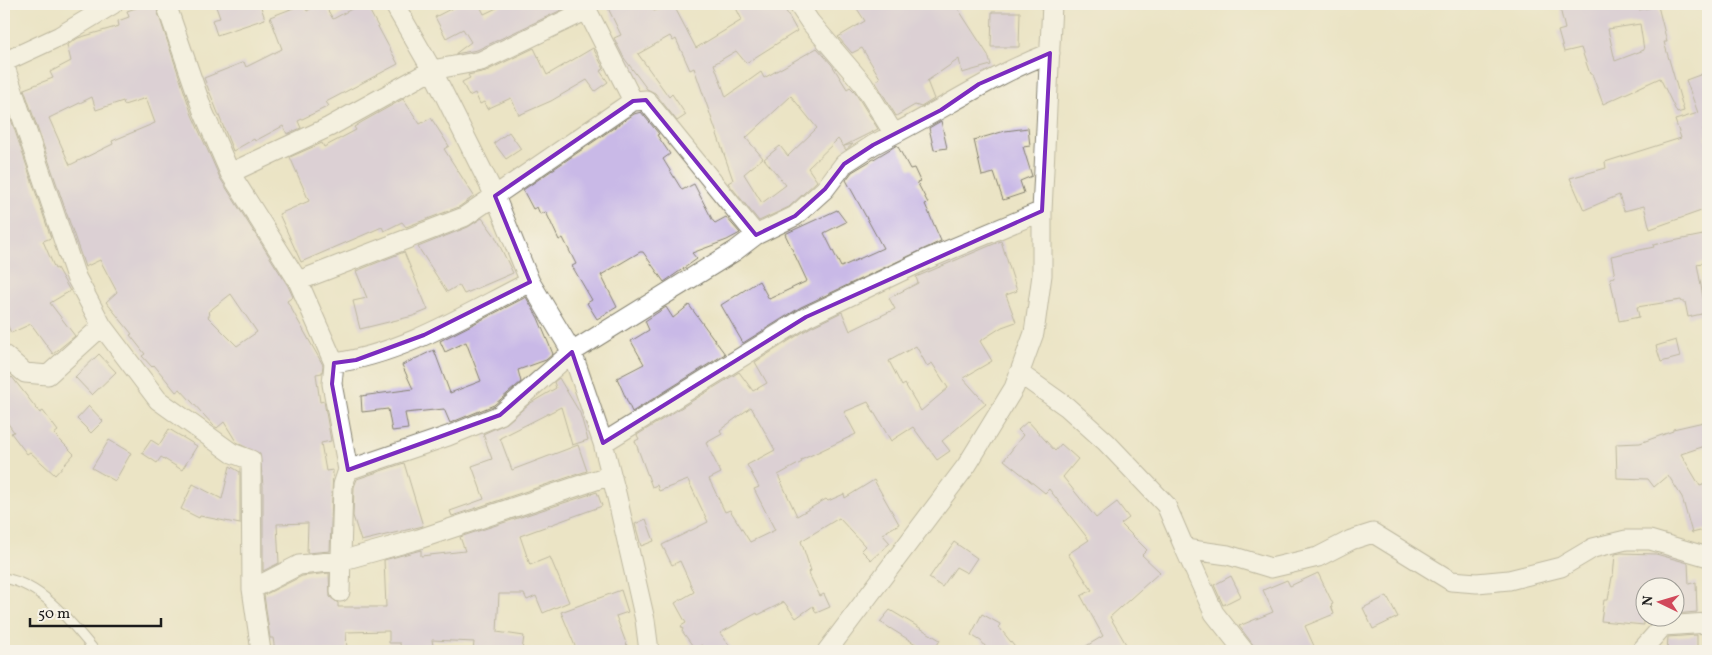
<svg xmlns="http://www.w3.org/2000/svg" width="1712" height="655" font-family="Vollkorn,serif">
<rect width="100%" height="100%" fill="#f7f3e8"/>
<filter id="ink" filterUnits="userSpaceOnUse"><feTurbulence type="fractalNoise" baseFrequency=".02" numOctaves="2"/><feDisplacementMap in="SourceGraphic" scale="10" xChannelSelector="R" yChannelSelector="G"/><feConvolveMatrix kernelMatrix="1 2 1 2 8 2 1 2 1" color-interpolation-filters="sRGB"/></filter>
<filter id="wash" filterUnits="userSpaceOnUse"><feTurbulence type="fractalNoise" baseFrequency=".0096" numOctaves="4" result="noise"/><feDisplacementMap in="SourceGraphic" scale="20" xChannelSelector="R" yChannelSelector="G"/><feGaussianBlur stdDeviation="1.12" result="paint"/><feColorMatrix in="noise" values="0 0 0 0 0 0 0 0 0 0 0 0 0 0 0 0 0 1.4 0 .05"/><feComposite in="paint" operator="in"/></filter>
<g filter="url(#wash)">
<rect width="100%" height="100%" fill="#ebe4c5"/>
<g id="blocks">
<path fill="#c9b9e7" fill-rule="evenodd" d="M147,4H155L192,115L220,178L288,286L293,297L287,301L323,365L322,373L316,374L320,402L324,401L331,441L321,443L326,471L333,470L330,551L307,553L308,523L277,524L279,563L263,571V486L260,454L237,443L224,422L217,428L214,426L180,389L176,392L154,365L152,367L142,356L145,354L130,335L132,334L106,302L117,292L100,260L85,267L24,89L53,78L50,72L71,61L67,45L78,38L119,26L118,21L129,17L127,11ZM92,97L96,110L123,101L124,105L146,98L155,123L112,141L113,144L70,165L49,118ZM231,294L257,332L237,346L208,317L210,314L208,312Z
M215,4H260L265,19L217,35L212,20L220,18Z
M304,4L307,11L319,4H324L333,19L361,4H366L398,64L326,102L329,106L298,121L301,128L287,134L283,126L255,141L254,139L233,151L204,78L244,62L246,67L282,49L270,17Z
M460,4H479L484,14L505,4H574L477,50L455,54L471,42L463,29L446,38L435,17Z
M617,4H651L654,11L673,4L696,48L742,20L734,4H782L797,31L746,63L736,51L714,64L726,97L761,72L764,78L817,48L832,65L847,89L850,87L854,91L878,129L844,146L853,144L846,150L838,139L808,168L817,181L789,207L759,221L728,183L733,180L694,68L690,70L676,39L673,41L670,36L638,54L669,97L672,94L686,115L677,121L655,93L647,89L624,58L614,38L621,35L608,8ZM791,96L817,128L788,156L780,146L764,159L786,185L762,203L744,174L763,158L746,138Z
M854,4H955L988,55L991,65L962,73L959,59L927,81L934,99L921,107L915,105L896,116L875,81L880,78L862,48L852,53L838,37L865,21Z
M1559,4H1637L1639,10L1658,6L1667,42H1664L1684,111L1677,113L1660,78L1603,104L1592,74H1590L1581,48L1564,52L1558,31L1565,29ZM1640,24L1644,50L1615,61L1608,29Z
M992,12H1020L1019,47H991Z
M534,48L547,75L593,48L604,69L600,71L608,82L595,91L587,80L551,101L519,115L511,98L487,109L484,102L480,104L475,93L469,96L462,82L470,78L468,75L486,71Z
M1708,72V136L1706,137L1703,129L1708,145V205L1703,206L1704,210L1650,229L1644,206L1624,211L1619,195L1584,210L1570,178L1606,168L1605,162L1681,138L1675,120L1698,113L1686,80Z
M4,98L51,238L43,241L55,269L57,268L70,291L50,303L75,336L53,354L31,324L11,333L4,317Z
M403,99L420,124L431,118L449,146L444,149L474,196L459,207L406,227L402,222L384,231L382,227L301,262L279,214L309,201L290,157L322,143L324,147L356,130L354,127L362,122Z
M641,112L659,134L657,135L670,154L663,159L682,190L694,184L713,221L715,223L726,217L740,233L727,240L692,253L697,259L664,282L643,252H640L601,275L617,307L597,319L587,303L592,300L572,266L576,264L563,238L559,240L546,212L540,214L537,207L533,209L523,190L634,114Z
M941,121L947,148L934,150L929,128Z
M1028,128L1030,146L1023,147L1032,176L1020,181L1024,193L1003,200L994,173L982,176L974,140L1005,131Z
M509,132L521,149L506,159L494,143Z
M897,145L910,169L914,168L920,181L917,182L928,203L925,204L941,241L801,307L743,343L721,305L759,281L769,299L807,281L785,234L837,210L846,222L824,233L841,267L883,248L846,180L852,172Z
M482,218L495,236L513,273L464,294L459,285L447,292L418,247L468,227Z
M1708,234V262L1697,264L1706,313L1688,317L1685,302H1682L1681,300L1637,307L1639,317L1619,321L1610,278L1615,277L1611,256L1654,247L1653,245Z
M1001,241L1017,291L1006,295L1016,322L1002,327L980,341L992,361L963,378L986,404L942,441L950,451L937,460L913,427L891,441L868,402L844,412L856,434L801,460L802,462L778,475L797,516L826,499L828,501L844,494L845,498L874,480L899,524L882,534L890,543L871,560L861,550L865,546L839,518L801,541L811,571L808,572L820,596L824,594L830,607L816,613L813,606L796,618L784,602L758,615L757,613L720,633L734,651H707L702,645L695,649L682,631L683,629L681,626L686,623L675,603L694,592L680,561L672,565L662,545L708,522L688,480L659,491L657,485L652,487L635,441L639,439L637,435L739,372L753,391L767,383L755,362L811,327L842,312L850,331L895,309L889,298L918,283L916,277ZM916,346L927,366L932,363L948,388L921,411L905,384L902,386L889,361ZM751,407L775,450L747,465L759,487L754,489L775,530L750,542L730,510L725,512L709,479L721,473L706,443L722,434L720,430Z
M404,252L428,310L413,316L360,329L353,301L367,298L356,271Z
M526,297L538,318L553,354L546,360L518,370L521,382L494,405L450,423L444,409L405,413L408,429L392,431L388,409L362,412L361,396L413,389L402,365L434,350L450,393L481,381L466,342L445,352L440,341Z
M689,305L725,354L632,412L617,378L644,364L631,341L649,330L645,321L666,307L673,318Z
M1676,340L1680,357L1661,362L1656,346Z
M99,354L116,372L92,395L75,377Z
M12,377L40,413L43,411L58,431L54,434L74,454L55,475L30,452L27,454L11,433L14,432L4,418V383Z
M559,378L580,413L588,440L572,445L561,407L500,438L512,470L578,445L587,471L452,516L450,511L484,499L472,466L492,459L483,434L507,423L529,404L556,388L554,382Z
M89,406L103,421L91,433L77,419Z
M1028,421L1055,451L1061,444L1078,459L1063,477L1096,518L1117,502L1129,518L1121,524L1147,550L1142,555L1160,572L1110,617L1130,651H1078L1103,636L1081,596L1092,590L1068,554L1089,540L1049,489L1045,493L1004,460L1023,435L1018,430Z
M1708,421V445L1681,454L1700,486L1708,483V529L1692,533L1682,497L1668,475L1654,487L1648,479L1617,478L1616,444L1640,443L1673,431V429Z
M169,429L197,446L182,470L161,457L157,463L142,453L151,440L159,445Z
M109,440L131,453L115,481L92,468Z
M404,463L423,526L361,541L353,516L354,487L357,479Z
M230,466L240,472V524L200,516L199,518L181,509L193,484L222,499Z
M597,492L602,506L520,536L530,565L550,557L569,602L543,613L536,596L527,600L524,594H499L497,632L524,636L522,651H473L474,642L432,640L434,651H401L400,643H389V631L346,632L347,651H275L273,638H270L264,595L302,576L329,573L330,597L338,603V607H386L384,560L421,550V556L465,551L460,537Z
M646,519L654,541L641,546L635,524Z
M954,542L977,558L967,573L956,567L942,587L929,578Z
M1621,553L1656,554L1688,563L1689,584L1696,582L1697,612L1674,614V588H1644V625L1601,621L1604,600H1608L1612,577H1613L1615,554Z
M1318,573L1333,604L1331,605L1334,614L1305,626L1314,646L1302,651H1261L1258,644L1254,646L1239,626L1273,612L1263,590L1287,580L1290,586Z
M1231,576L1241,596L1223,605L1214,585Z
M621,590L628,612L616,616L629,651H577L561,612Z
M1387,596L1398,617L1373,629L1363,608Z
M890,610L940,640L934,651H927L880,622Z
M982,614L1000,624L999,627L1018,651H989L981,641L971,635Z
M1697,635V651H1667L1668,637Z"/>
</g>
</g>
<g filter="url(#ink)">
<use href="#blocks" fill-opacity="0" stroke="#848070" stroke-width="1"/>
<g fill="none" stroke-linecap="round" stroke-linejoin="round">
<defs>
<path id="service" d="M4,578C43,585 71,622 95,651"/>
<path id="minor" d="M166,4L203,111L230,173L298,281L334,363L332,384L348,470L343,485L340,592
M394,4L432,70L495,196L530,282L572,352L603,443L617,497L645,620L649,651
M4,62L60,36L113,4
M4,64L76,277L102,326L158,400L232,453L251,460L252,589
M894,134C947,107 993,75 1050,53
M230,173L329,127L432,70L481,61L587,10L633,101
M298,281L464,217L633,101L646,100L756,235
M4,355L25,373L48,375L102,326
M334,363C403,354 468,313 530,282
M1019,373L1067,407L1106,442L1166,505L1185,549L1228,555L1271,568L1318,557L1351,540L1373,533L1451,581L1477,583L1509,580L1561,567L1593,548L1626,540H1650L1708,557
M603,443L806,317L925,260L1042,211
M348,470L448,436L500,415L572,352L735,251L756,235L795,216L825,189L844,164L873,145L894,134L863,84L810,22L798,4
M1185,549L1214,613L1244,651
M261,651L252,589L299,565L340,561L419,539L611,475
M827,651L967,465L1014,388L1034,333L1042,275V211L1052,4
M1641,651L1663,626L1708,623"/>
</defs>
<use href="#service" stroke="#848070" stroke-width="11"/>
<use href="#minor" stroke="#848070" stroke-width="21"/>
<use href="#service" stroke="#fff" stroke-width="9"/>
<use href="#minor" stroke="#fff" stroke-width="19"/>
</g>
</g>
<path d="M0 0H1712V655H0ZM1050,53L1042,211L806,317L603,443L572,352L500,415L348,470L332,384L334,363L356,360L424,335L530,282L495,196L633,101L646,100L756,235L795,216L825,189L844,164L873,145L941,110L979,84Z" fill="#ebe4c5" fill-opacity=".55" fill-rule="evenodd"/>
<path fill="none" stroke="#7b2cbf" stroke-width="4" stroke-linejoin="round" d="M1050,53L1042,211L806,317L603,443L572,352L500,415L348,470L332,384L334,363L356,360L424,335L530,282L495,196L633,101L646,100L756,235L795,216L825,189L844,164L873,145L941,110L979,84Z"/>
<rect width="1712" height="655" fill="none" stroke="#f7f3e8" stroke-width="20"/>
<g transform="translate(1660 602) rotate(275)"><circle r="24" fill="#f7f3e8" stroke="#9f9d96"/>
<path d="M0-4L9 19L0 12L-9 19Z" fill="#d1495b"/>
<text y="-8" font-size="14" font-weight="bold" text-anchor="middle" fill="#1c1c1c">N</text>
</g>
<path d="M30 618v8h131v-8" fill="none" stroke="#1c1c1c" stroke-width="2.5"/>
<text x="38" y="618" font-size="15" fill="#1c1c1c" stroke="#f7f3e8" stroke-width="4" paint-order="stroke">50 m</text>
</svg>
